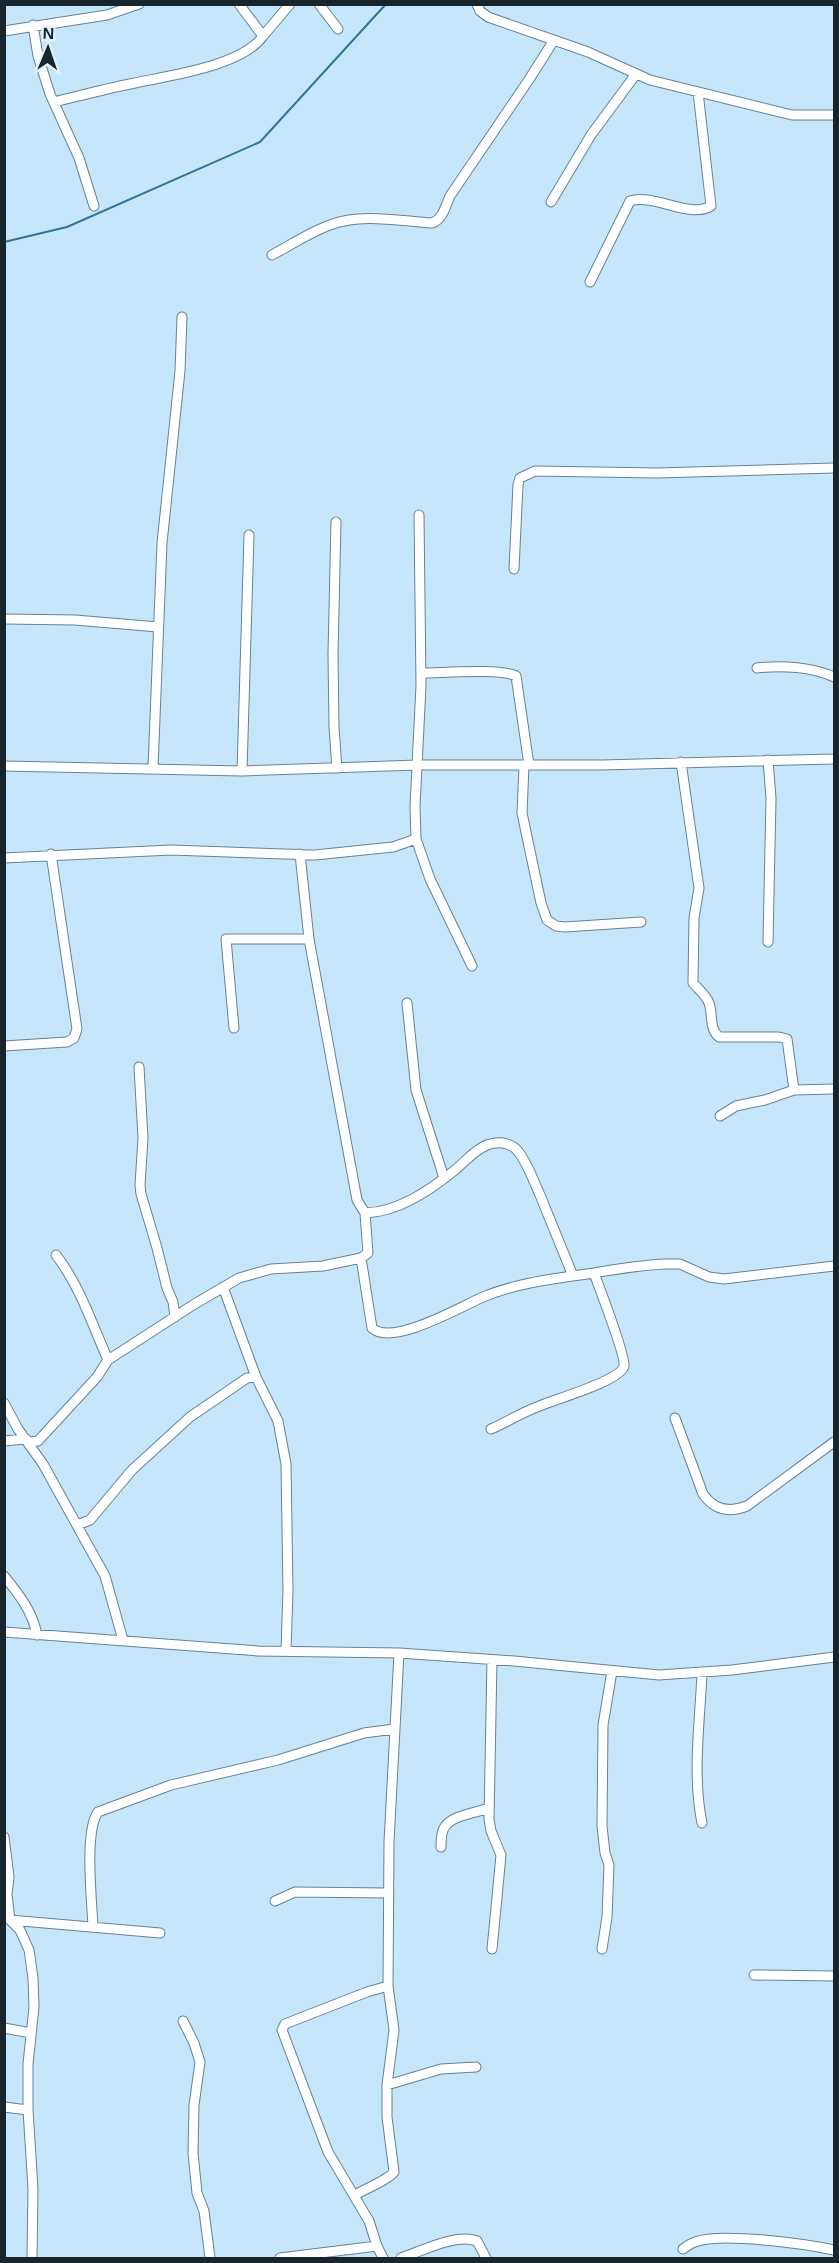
<svg xmlns="http://www.w3.org/2000/svg" width="839" height="2263" font-family="Arial,sans-serif">
<rect width="100%" height="100%" fill="#c6e6fb"/>
<g fill="none" stroke-linecap="round" stroke-linejoin="round">
<path stroke="#32759a" stroke-width="2" d="M4,242L67,227L260,142L386,4"/>
<defs>
<path id="minor" d="M319,4L338,29
M477,4L480,11L488,17L588,52L650,80L792,115H834
M33,25L38,56L50,94L79,158L94,206
M4,31L107,15L139,4
M263,36L290,4
M54,102C79,96 105,89 130,84C166,76 241,67 263,36L239,4
M551,202L591,135L636,74
M272,255C291,245 310,232 330,225C361,213 399,221 432,223C443,219 445,207 450,196L530,78L554,40
M590,282L630,201C653,193 690,219 711,206L698,92
M336,522L333,654L334,727L337,768
M514,569L518,485L520,478L535,471L657,473L834,468
M4,619L75,620L158,627
M757,668C782,665 812,667 834,677
M421,673C442,673 500,668 516,676L529,765
M681,762L699,888L694,918L693,983C699,990 706,995 709,1003C713,1014 709,1029 719,1037H779L787,1039L794,1090
M524,765L522,813L541,903L547,920L556,926L565,927L641,922
M4,766L242,771L418,765H602L834,759
M153,768L162,543L180,371L182,317
M242,771L249,535
M416,839L430,879L472,966
M4,858L171,850L315,855L393,847L416,839L415,806L421,686L419,515
M768,942L771,798L768,760
M407,1003L416,1090L444,1178
M234,1028L226,939H309
M4,1046L67,1042L74,1038L77,1029L51,854
M139,1067L143,1138L140,1185L141,1194L157,1248L167,1288L173,1302L175,1317
M720,1116L736,1106L765,1100L794,1090L834,1089
M365,1213C398,1212 429,1191 455,1170C465,1162 474,1150 487,1145C497,1141 509,1142 517,1150C528,1163 533,1180 540,1195C551,1222 562,1249 573,1276
M56,1255C80,1286 92,1324 108,1360
M361,1258L372,1328C392,1347 462,1306 483,1297C517,1283 551,1279 587,1274C613,1270 638,1265 665,1264H680L709,1277L724,1279L834,1266
M223,1287L256,1377
M4,1403L18,1429L43,1464L105,1576L123,1640
M675,1418L703,1494C714,1510 729,1513 747,1506L834,1442
M491,1429C507,1422 521,1413 537,1407C552,1400 621,1381 624,1366C626,1356 599,1287 594,1273
M4,1441L26,1439
M28,1442L38,1441L97,1377L108,1360L193,1305L239,1278L271,1269L323,1266L361,1258L368,1253L365,1213L357,1200L309,939L300,854
M77,1525L90,1520L132,1470L190,1417L247,1378L256,1377L278,1421L286,1464L288,1591L286,1651
M4,1576C18,1593 33,1612 37,1635
M4,1632L258,1651L399,1653L514,1661L659,1675L732,1670L834,1657
M492,1660L489,1819L491,1831L501,1855L492,1949
M702,1823C692,1774 700,1722 702,1673
M4,1837L9,1877L7,1894L10,1920L20,1930L29,1950L33,1978L34,2007L28,2064V2110L33,2189L32,2258
M441,1847C441,1841 441,1833 444,1828C451,1815 476,1813 489,1808
M275,1901L295,1892L388,1893
M10,1920L160,1933
M93,1927C92,1902 84,1831 98,1812L171,1785L278,1760L364,1733L394,1729
M602,1949L607,1917L609,1865L605,1853L602,1826L603,1725L612,1671
M754,1975L834,1976
M183,2021L194,2043L200,2062L194,2105L193,2153L197,2193L204,2211L210,2258
M4,2028L31,2033
M387,2085L441,2069L476,2067
M4,2107L28,2110
M355,2195C366,2188 387,2181 394,2172L387,2117V2085L394,2030L388,1986L389,1842L399,1653
M377,2246L383,2258
M683,2249C687,2246 691,2243 695,2242C721,2232 806,2244 834,2250
M280,2258L377,2246L369,2221L328,2152L282,2030L285,2024L367,1992L388,1986
M401,2258C422,2251 456,2233 477,2241L486,2258"/>
</defs>
<use href="#minor" stroke="#658396" stroke-width="11"/>
<use href="#minor" stroke="#fff" stroke-width="9"/>
</g>
<rect width="839" height="2263" fill="none" stroke="#19252d" stroke-width="12"/>
<g transform="translate(48 48) rotate(2)" stroke="#def1fe" stroke-width="4.5" paint-order="stroke">
<path d="M0-4.5L10 22L0 15L-10 22Z" fill="#19252d"/>
<text y="-9" font-size="16" font-weight="bold" text-anchor="middle" fill="#19252d">N</text>
</g>
</svg>
